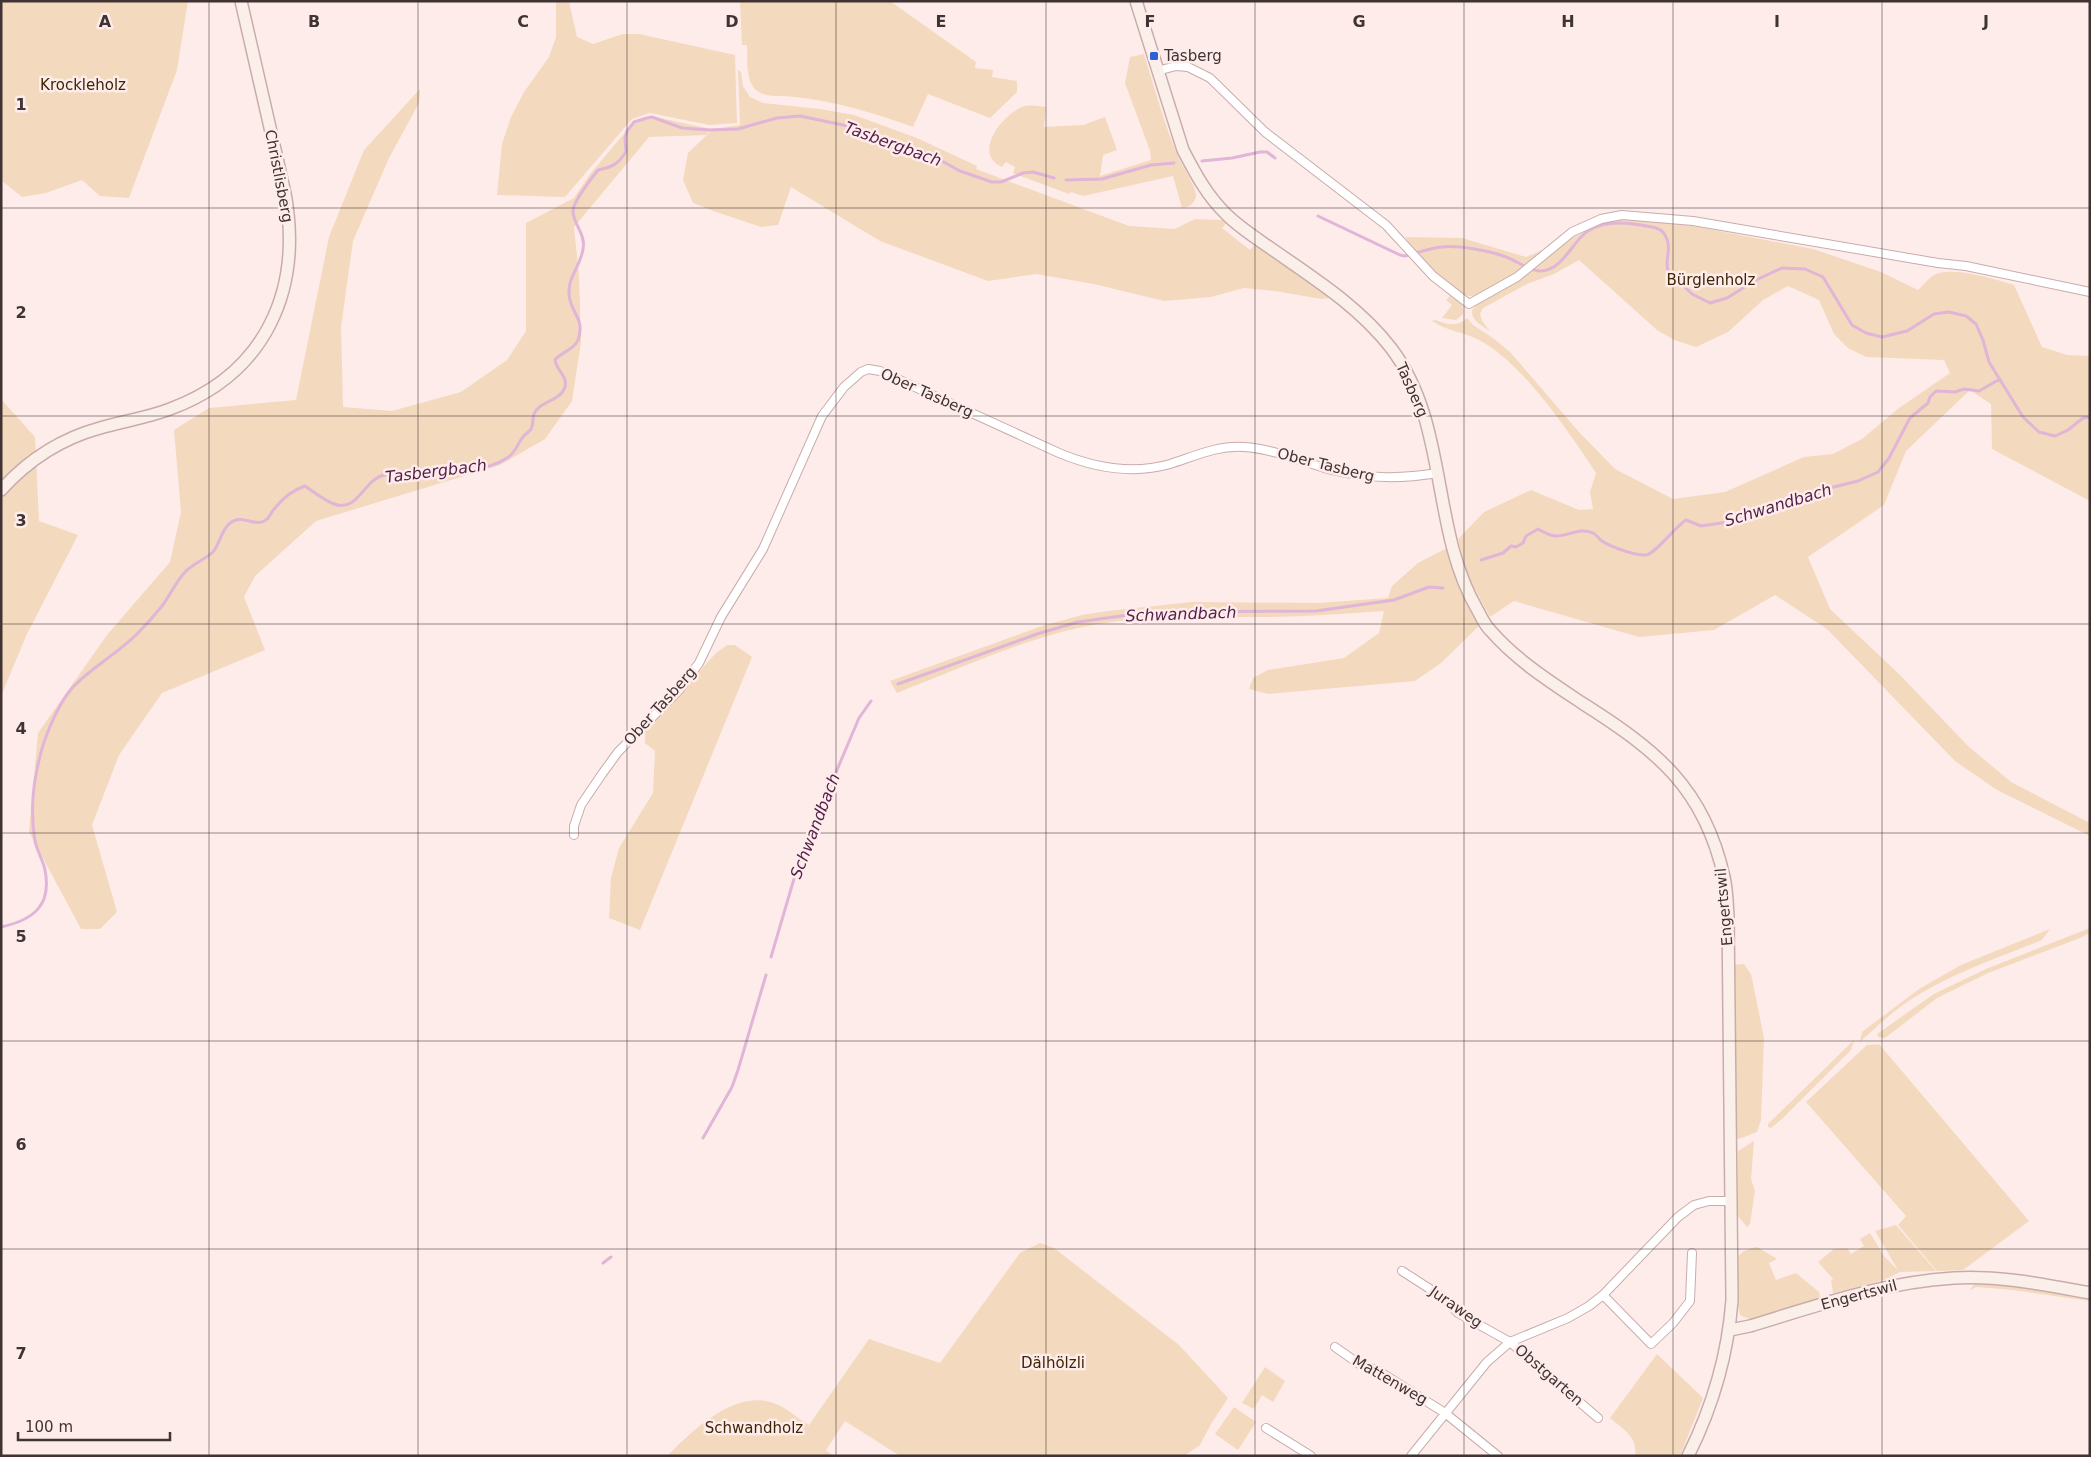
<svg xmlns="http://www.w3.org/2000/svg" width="2091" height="1457" font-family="'DejaVu Sans',sans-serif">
<rect width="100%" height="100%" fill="#feeceb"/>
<path fill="#f3d9bd" d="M1,1H188L177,70L129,198L100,196L82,180L46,193L22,197L1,180Z
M556,1H570L569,2L577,37L593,44L623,34H639L735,55L737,123L709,125L650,113L632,119L565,197L497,195L502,144L511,117L524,92L549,57L556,37Z
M740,1H890L976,62L975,68L993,70L992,77L1017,81V92L990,118L928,94L913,127C874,113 835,101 794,97C781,95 767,99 756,90C745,80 748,58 747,45H742Z
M1144,54C1155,89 1164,125 1179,158C1183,168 1197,187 1196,197C1195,203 1189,207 1182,208L1173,176L1083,196L1071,192L1069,194L1013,173L1015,167L1006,162L1002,167C972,154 1002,115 1022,107C1030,104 1038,106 1046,107L1044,127L1083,125L1105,117L1117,150L1103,155L1100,176L1151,160L1150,151L1125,83L1130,57Z
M738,70L741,72L743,86L750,97L763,103L820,109L854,115L917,138L977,166L976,169L1129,226L1175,229L1195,219L1224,220L1227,222L1222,228L1250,250L1255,244L1330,298L1321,299L1275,291L1244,288L1211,297L1164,301L1094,284L1036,274L988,281L880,241L791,187L778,225L761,227L719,213L693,203L683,180L688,153L713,129L740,125Z
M420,89L419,103L389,158L353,241L341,327L343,407L392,411L461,392L507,360L526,331V223L574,198L590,174L634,122L651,116L711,129L706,135L649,137L574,227L579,276L581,342L572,401L545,439L500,465L316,521L255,576L244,597L265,650L162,693L119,755L92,825L117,912L100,929H81L29,832L38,733L107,635L170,562L181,512L174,430L209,408L296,400L329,237L364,150Z
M1626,219L1693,226L1813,249L1881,272L1918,290C1923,285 1930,277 1936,274C1957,267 1993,279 2014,285L2042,347L2067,355L2090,356V501L1992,449L1991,404L1970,390L1906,451L1884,505L1808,557L1830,609L1901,676L1968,746L2011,782L2090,823V836L1997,790L1955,761L1827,629L1775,595L1714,630L1639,637L1514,601L1490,617L1468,576L1458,539L1484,512L1531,490L1579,510L1593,509L1590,492L1596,473C1569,432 1522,362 1479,340C1464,332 1446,331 1432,321L1435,320C1447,324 1457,328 1467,318L1473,325L1493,338L1510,352L1579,432L1615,469L1673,499L1725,492L1804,457L1833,454L1862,439L1899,408L1950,373L1944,360L1866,357L1848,348L1834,334L1819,300L1788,286L1763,300L1728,332L1696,347L1674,340L1657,330L1579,260L1554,274L1527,284L1483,308L1480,314L1482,321L1490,331C1482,325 1471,321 1472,310L1480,302L1522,277L1519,271C1505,280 1488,295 1471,296C1454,296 1410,253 1406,237L1462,238L1526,257L1574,237L1603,223Z
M1451,295C1459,300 1464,304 1463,314L1456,320L1442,318L1452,305L1446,300Z
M1,399L35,437L39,521L78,535L26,636L1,696Z
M1447,548C1454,577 1465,600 1480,625L1441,663L1415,681L1268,694L1249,689L1253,678L1268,670L1344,658L1379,633L1384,611C1342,614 1301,617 1259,617C1199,617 1138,614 1078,628C1016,642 956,670 897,693L890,681L1042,626L1082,615L1108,611L1192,602L1318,603L1388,598L1392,586L1418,563Z
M727,645H735L752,657L640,930L609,918L611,878L619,848L653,793L655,751L645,743V731L716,653Z
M2090,928V933L2080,938L1988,973L1937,998L1885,1038L1878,1037L1877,1034L1934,994L1986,969Z
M2050,929L2042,940C2002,956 1961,970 1923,992C1900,1005 1879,1024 1860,1042L1862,1032L1919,989L1961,965Z
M1744,964L1751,974L1764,1038L1761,1120L1757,1132L1739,1139L1735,1137L1734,965Z
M1854,1040L1851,1050L1783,1118L1771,1128L1768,1127V1124Z
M1879,1044L2029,1221L1963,1270L1937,1271L1898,1225L1906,1216L1806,1102L1867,1045Z
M1754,1141L1751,1179L1755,1191L1750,1224L1747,1227L1738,1216V1151Z
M1896,1225L1936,1271L1900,1272L1884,1280L1833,1293L1831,1281L1833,1279L1818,1262L1834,1249L1847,1248L1851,1254L1864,1246L1860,1239L1870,1233L1884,1256L1898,1270L1875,1231Z
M1040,1243L1054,1248L1179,1345L1228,1398L1211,1424L1200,1445L1184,1456H900L845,1421L826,1450L833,1456H667C693,1430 736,1387 776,1404C787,1408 798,1419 809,1425L869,1339L940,1363L1020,1253Z
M1757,1247L1777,1259L1769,1263L1776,1280L1796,1273L1819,1292L1821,1299L1750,1319L1741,1316C1736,1309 1735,1267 1737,1259C1740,1251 1750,1248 1757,1247Z
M1975,1283L2015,1286L2090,1299V1301L2013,1290L1976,1287L1969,1291Z
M1657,1354L1703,1398L1680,1456H1635C1638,1437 1623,1429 1610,1418Z
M1265,1367L1285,1381L1273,1402L1262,1395L1254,1409L1242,1403Z
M1234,1407L1256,1422L1238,1450L1215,1434Z"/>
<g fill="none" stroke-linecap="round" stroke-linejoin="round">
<path stroke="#e0b5d7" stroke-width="3" d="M1202,161L1232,158L1260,152H1267L1275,158
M1066,180L1102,179L1151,165L1174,163
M1318,216L1400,255L1405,256C1417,253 1430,248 1442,247C1458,245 1491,251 1506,257C1517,261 1529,271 1541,271C1561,270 1571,246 1583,235C1598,221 1623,222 1641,225C1650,227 1661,227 1665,235C1673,248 1664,259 1668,271L1692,294L1710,303L1727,298L1756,280L1782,268L1805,269L1823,277L1852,325L1866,333L1882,337L1907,331L1934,314L1949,312L1966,316L1976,324L1983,340L1989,362L2023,417L2039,432L2055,436L2068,430L2083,418L2090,417
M1481,560L1503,553L1511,546L1516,547L1523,543L1526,536L1538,529C1543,532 1550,536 1556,536C1569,536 1580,527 1593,533C1597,535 1599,539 1602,541C1611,547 1636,556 1646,555C1655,554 1676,526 1686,520L1701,526L1735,521L1792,499L1815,495L1830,488L1858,481L1878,472L1889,458L1910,418L1928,403L1930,397L1936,391L1955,392L1964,389L1979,391L2000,379
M898,684L1037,634L1078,622L1150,612L1316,611L1394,600L1429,587L1443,588
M1,927C33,920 52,906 45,870C43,860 37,851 35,841C31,819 32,792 37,770C41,745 56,706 73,687C92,667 117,654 137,634C146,625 154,616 162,606C170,595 176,582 185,572C191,565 204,560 213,552C220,544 221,530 230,523C242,513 255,528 266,520C270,517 271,512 275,508C283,498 293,490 305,486C314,492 324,500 334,504C358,513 364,479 384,475C395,473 406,474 418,474C443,474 486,472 507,458C516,453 517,444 523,437C525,434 529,432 531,429C534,424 532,419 534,414C539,401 561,401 565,387C568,376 556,370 555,360C561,352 574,350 578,340C586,318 569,312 569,293C568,277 581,265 583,249C586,235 574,225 573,212C572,202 592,178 598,170C613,167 618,164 626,152L625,138L627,131L634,122L647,118L652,117L682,128L709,130L738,129L777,118L800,116L857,128L894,148L921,151L931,155L960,171L992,182H1001L1023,173L1033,172L1054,178
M771,957L801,855L859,718L871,701
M703,1138L732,1087L738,1070L766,975
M603,1263L611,1257"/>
<defs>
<path id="street" d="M1157,71L1176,66L1188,67L1210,78L1265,132L1386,225L1433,276L1469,304
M1469,304L1517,277L1572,232L1601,219L1622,215L1693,221L1938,263L1966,266L2090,292
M574,835V826L581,805L602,774L618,752L679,690L699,663L721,617L763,549L822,416L844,387L861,372L868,369L880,371L1059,453C1095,468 1132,475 1170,464C1195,456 1218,445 1244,447C1274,449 1303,462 1332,470C1369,479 1401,479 1438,473
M1402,1271L1444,1298L1458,1313L1510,1342L1598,1418
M1603,1295L1651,1344L1673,1323L1690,1301L1692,1253
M1335,1347L1362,1366L1377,1370L1445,1413L1498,1456
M1266,1428L1311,1456
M1411,1456L1487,1362L1510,1342L1568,1318L1589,1306L1603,1295L1678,1217L1694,1205L1709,1201H1732"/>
<path id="secondary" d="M1136,1L1183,150C1195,173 1207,196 1227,215C1238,226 1253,236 1266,245C1310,276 1358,305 1391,348C1449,424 1430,528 1477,609C1481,616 1484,624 1490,630C1516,660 1549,681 1582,703C1656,750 1704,787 1724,877C1727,889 1727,903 1728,916L1732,1300C1728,1353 1712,1408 1688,1456
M1,490C29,459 60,439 100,428C123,421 147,418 170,409C265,374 303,291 285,193L241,1
M1730,1330L1750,1326C1816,1306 1884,1282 1954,1278C1998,1275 2046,1285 2090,1293"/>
</defs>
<use href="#street" stroke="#c8acab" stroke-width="10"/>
<use href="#secondary" stroke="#c8acab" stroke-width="14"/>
<use href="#street" stroke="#fff" stroke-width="8"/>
<use href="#secondary" stroke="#fbefe9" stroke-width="11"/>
</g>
<path fill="none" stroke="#3f3333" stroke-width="1" stroke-opacity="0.55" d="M209,1V1456M418,1V1456M627,1V1456M836,1V1456M1046,1V1456M1255,1V1456M1464,1V1456M1673,1V1456M1882,1V1456M1,208H2090M1,416H2090M1,624H2090M1,833H2090M1,1041H2090M1,1249H2090"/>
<rect fill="#2c63d1" stroke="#feeceb" stroke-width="2" x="1149" y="51" width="10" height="10" rx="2.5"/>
<g text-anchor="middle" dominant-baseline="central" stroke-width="5" stroke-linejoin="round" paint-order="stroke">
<g font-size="15" fill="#3f3333" stroke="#feeceb" text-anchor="start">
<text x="1164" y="56">Tasberg</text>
</g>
<g font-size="15" fill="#3e2504" stroke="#feeceb">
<text x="83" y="85">Krockleholz</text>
<text x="1711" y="280">Bürglenholz</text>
<text x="1053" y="1363">Dälhölzli</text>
<text x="754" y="1428">Schwandholz</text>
</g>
<g font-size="15" fill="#3f3333" stroke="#feeceb">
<text transform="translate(279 176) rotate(79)">Christlisberg</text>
<text transform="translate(1412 390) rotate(66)">Tasberg</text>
<text transform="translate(927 393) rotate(24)">Ober Tasberg</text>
<text transform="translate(1326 465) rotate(14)">Ober Tasberg</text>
<text transform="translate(660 706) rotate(-48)">Ober Tasberg</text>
<text transform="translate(1724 907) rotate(-95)">Engertswil</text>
<text transform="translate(1859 1295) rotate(-15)">Engertswil</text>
<text transform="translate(1456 1307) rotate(35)">Juraweg</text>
<text transform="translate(1549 1375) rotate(41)">Obstgarten</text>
<text transform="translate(1390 1380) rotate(30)">Mattenweg</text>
</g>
<g font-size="16" font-style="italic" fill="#521f4b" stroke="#feeceb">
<text transform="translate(893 144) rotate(20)">Tasbergbach</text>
<text transform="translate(436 471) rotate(-7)">Tasbergbach</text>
<text transform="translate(1778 505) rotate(-17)">Schwandbach</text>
<text transform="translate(1181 614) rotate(-2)">Schwandbach</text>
<text transform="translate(815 826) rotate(-69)">Schwandbach</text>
</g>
</g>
<g font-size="16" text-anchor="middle" font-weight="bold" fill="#3f3333" stroke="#feeceb" stroke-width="5" stroke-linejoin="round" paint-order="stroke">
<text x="105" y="27">A</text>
<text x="314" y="27">B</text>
<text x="523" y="27">C</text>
<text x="732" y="27">D</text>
<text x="941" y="27">E</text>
<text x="1150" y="27">F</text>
<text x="1359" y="27">G</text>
<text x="1568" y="27">H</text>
<text x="1777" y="27">I</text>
<text x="1986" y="27">J</text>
<text x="21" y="110">1</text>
<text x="21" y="318">2</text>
<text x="21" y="526">3</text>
<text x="21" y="734">4</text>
<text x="21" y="942">5</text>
<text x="21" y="1150">6</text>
<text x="21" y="1359">7</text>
</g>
<rect width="2091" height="1457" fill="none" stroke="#3f3333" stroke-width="5"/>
<path d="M18 1432v8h152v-8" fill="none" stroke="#3f3333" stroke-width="2.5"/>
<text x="25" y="1432" font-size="15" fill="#3f3333" stroke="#feeceb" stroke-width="4" paint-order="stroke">100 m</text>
</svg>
